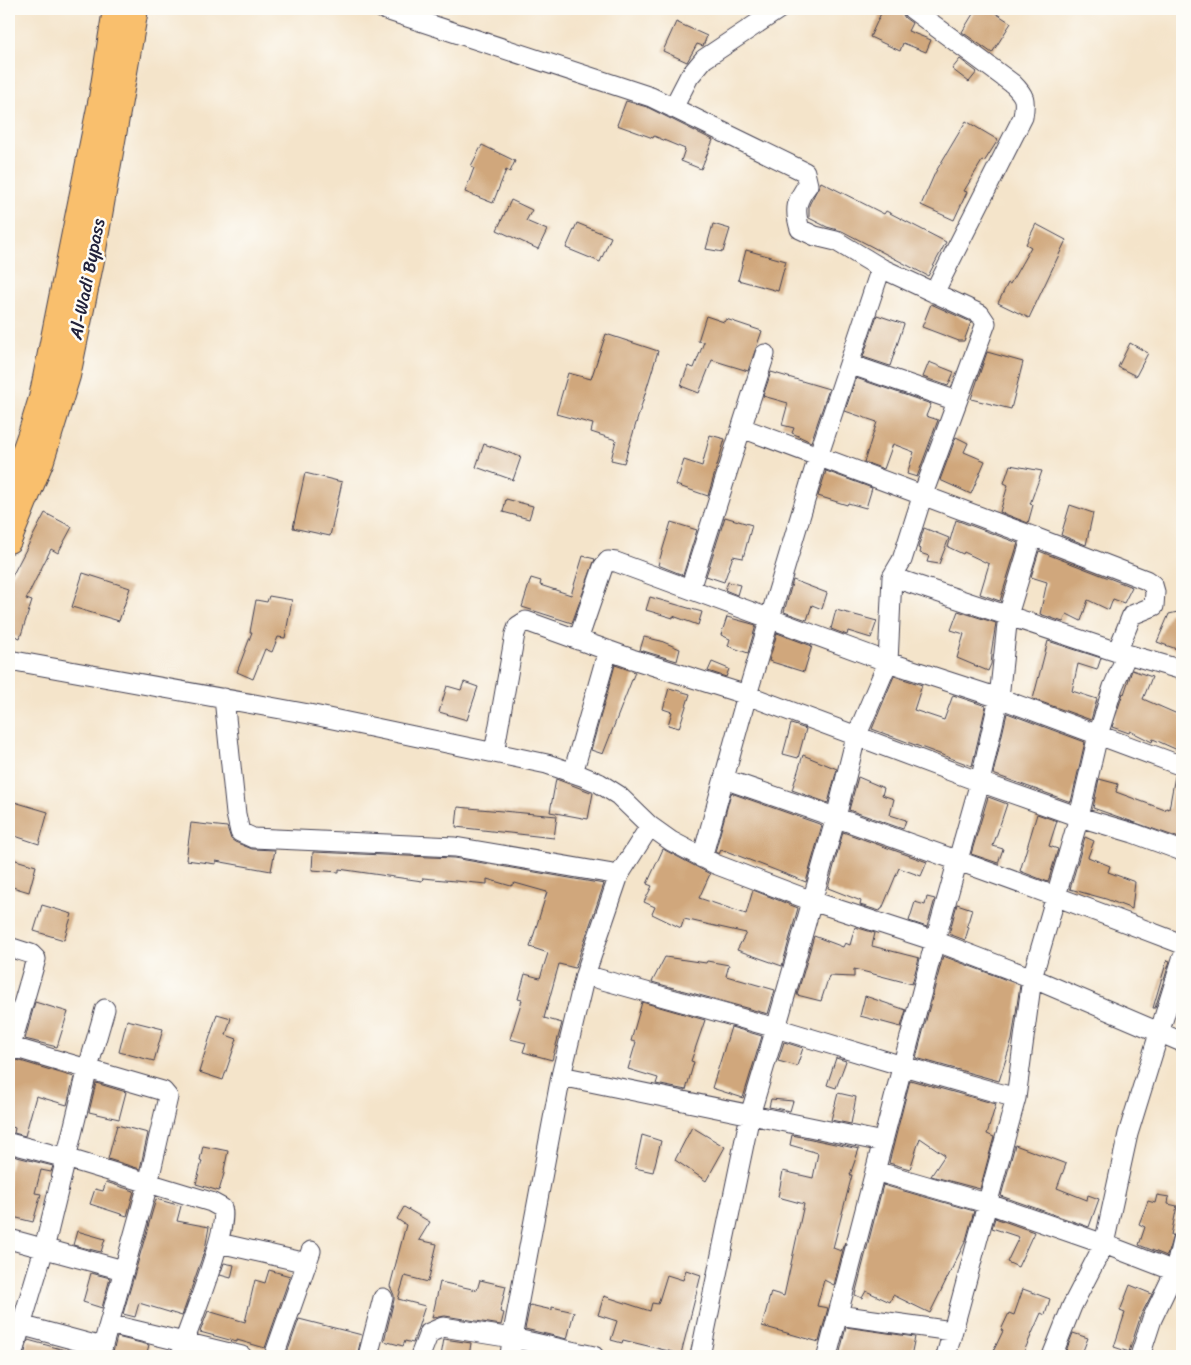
<svg xmlns="http://www.w3.org/2000/svg" width="1191" height="1365" font-family="Sriracha,sans-serif">
<rect width="100%" height="100%" fill="#fdfcf7"/>
<filter id="ink" filterUnits="userSpaceOnUse"><feTurbulence type="fractalNoise" baseFrequency=".02" numOctaves="2"/><feDisplacementMap in="SourceGraphic" scale="10" xChannelSelector="R" yChannelSelector="G"/><feConvolveMatrix kernelMatrix="1 2 1 2 8 2 1 2 1" color-interpolation-filters="sRGB"/></filter>
<filter id="wash" filterUnits="userSpaceOnUse"><feTurbulence type="fractalNoise" baseFrequency=".0096" numOctaves="4" result="noise"/><feDisplacementMap in="SourceGraphic" scale="20" xChannelSelector="R" yChannelSelector="G"/><feGaussianBlur stdDeviation="1.12" result="paint"/><feColorMatrix in="noise" values="0 0 0 0 0 0 0 0 0 0 0 0 0 0 0 0 0 1.4 0 .05"/><feComposite in="paint" operator="in"/></filter>
<g filter="url(#wash)">
<rect width="100%" height="100%" fill="#f4e4ca"/>
<g id="blocks">
<path fill="#d0a77c" d="M883,9H894L901,12L905,18L912,23L908,31L931,40L926,52L903,43L900,51L870,37Z
M976,9H989L1011,23L992,53L962,32Z
M676,22L707,36L703,46L697,44L687,62L663,51Z
M960,59L977,72L969,82L952,69Z
M626,101L647,107L713,140L701,169L681,161L685,149L654,136L653,138L617,125Z
M966,121L998,140L984,162L982,161L964,191L967,192L954,220L921,205L935,173Z
M482,145L515,161L510,172L506,170L493,203L465,192L474,168L471,166Z
M821,182L884,214L886,211L946,242L928,276L842,231L827,227L809,218V205Z
M511,200L532,210L526,221L547,230L538,249L497,230Z
M577,223L611,237L600,262L566,248Z
M713,224L730,229L723,252L706,249Z
M1036,224L1066,240L1029,318L998,303L1008,283L1010,284L1031,247L1026,244Z
M746,250L786,261L778,291L738,280Z
M931,304L971,322L964,341H959L922,327Z
M877,315L904,324L890,366L863,357Z
M706,316L724,322L726,319L762,331L748,371L712,360L699,393L681,386L688,366L694,368L704,342L698,341Z
M606,334L658,351L624,463L611,460L616,440L591,432L593,424L556,414L568,373L591,379Z
M1130,343L1148,353L1136,376L1118,367Z
M987,352L1023,362L1011,409L971,399Z
M929,362L954,372L948,386L923,377Z
M771,372L829,389L811,442L792,433L794,428L782,425L788,403L763,396Z
M856,378L931,404L926,416L938,420L917,477L907,474L914,452L893,444L884,469L864,462L877,422L845,411Z
M710,435L725,439L708,496L676,485L684,460L702,466Z
M956,437L968,443L964,452L985,461L971,494L940,480Z
M484,444L521,457L513,480L476,467Z
M1010,465L1042,471L1030,504L1033,505L1028,523L1000,512L1008,485L1004,483Z
M826,471L872,488L866,508L848,503L847,505L818,496Z
M305,473L342,482L330,536L293,528Z
M506,499L533,506L529,519L503,512Z
M1070,505L1093,513L1086,545L1061,535Z
M45,513L72,527L58,553L51,549L26,599L32,601L20,638L9,634V582Z
M725,517L752,525L743,558L733,556L724,582L706,576Z
M956,520L1018,543L1000,601L980,594L989,564L964,552L963,554L948,547Z
M671,522L697,530L683,575L658,565Z
M924,528L949,538L939,564L927,562L929,556L920,553L921,549L918,548Z
M1039,551L1132,587L1124,603L1113,599L1109,610L1088,600L1081,621L1067,614L1063,622L1040,614L1047,582L1031,577Z
M583,556L595,559L572,623L522,607L531,578L541,581L540,585L571,595Z
M83,573L130,588L119,621L72,607Z
M793,580L827,593L822,609L812,605L807,620L784,612Z
M728,582L740,585L737,595L725,590Z
M269,596L292,600L285,638L278,637L272,652L265,649L253,679L237,672L252,632H250L256,600L267,602Z
M650,597L702,612L698,625L673,616V618L646,610Z
M836,610L877,621L871,638L848,631L847,635L831,629Z
M958,611L996,623L991,654L992,655L991,664L988,671L957,658L964,634L951,630Z
M1182,611V651L1157,642L1169,614Z
M727,617L756,625L748,653L728,646L730,639L721,635Z
M777,633L812,646L804,672L769,661Z
M644,637L661,641L680,649L677,661L640,650Z
M1048,641L1101,658L1097,670L1078,664L1072,691L1097,699L1091,720L1033,699Z
M712,662L729,669L726,677L708,671Z
M615,665L635,672L603,754L591,750Z
M1132,670L1152,677L1143,699L1182,716V752L1153,739L1152,742L1130,731L1129,733L1112,727L1123,693L1124,694Z
M894,676L922,685L914,710L944,720L953,695L986,706L972,766L872,729Z
M464,682L478,687L467,720L439,712L447,686L461,690Z
M669,688L690,694L679,728L668,725L672,712L663,709Z
M1007,713L1085,742L1071,802L993,774Z
M791,724L806,729L798,758L783,754Z
M803,755L837,769L828,803L792,790Z
M1175,776L1182,777V839L1093,808L1099,779L1118,784L1116,792L1165,810L1166,808L1169,809Z
M858,777L884,788L882,795L894,799L890,815L906,820L903,829L849,810Z
M556,779L593,793L588,819L550,812Z
M731,793L822,825L806,882L726,851V852L721,850L719,854L715,852Z
M988,797L1007,804L993,846L1003,849L998,863L971,854Z
M11,801L48,812L39,844L9,834V808Z
M458,807L557,816L554,838L456,827Z
M1037,814L1057,821L1049,846L1058,849L1048,882L1020,871Z
M191,823L227,827L231,839L235,842L252,849L275,850L271,871L216,861V864L186,860Z
M843,832L927,862L921,876L899,868L882,909H881L880,911L860,905L861,901L828,888Z
M1085,837L1094,841L1088,857L1110,866L1108,872L1135,882L1132,909L1106,899L1070,889Z
M663,849L710,874L699,898L746,914L753,890L798,908L782,966L737,950L746,933L684,919L681,928L652,914L655,907L644,902L652,886L647,884Z
M313,852L454,858L604,884L575,968L559,964L544,1018L562,1023L552,1060L523,1052L526,1043L510,1039L522,1000L518,999L525,974L540,978L548,953L530,947L547,892L515,883L511,886L487,879V884L423,878L422,881L339,869V872L312,870Z
M9,858L36,866L29,892L9,886Z
M927,897L935,899L927,927L909,921L915,902L925,905Z
M957,904L972,909L967,926L969,927L965,940L949,934Z
M42,905L72,914L64,940L34,931Z
M855,927L875,933L872,946L919,958L912,984L854,969V977L829,976L821,1001L797,995L814,936L843,947L845,943L850,945Z
M943,956L1020,985L1012,1040L999,1081L916,1058Z
M665,957L706,963L707,961L729,965L726,976L775,990L768,1014L652,982Z
M1167,960L1170,961L1155,1008H1153Z
M865,996L906,1010L901,1027L860,1016Z
M35,1002L68,1012L57,1047L25,1039Z
M642,1002L705,1020L691,1061L694,1062L686,1090L656,1084L658,1078L628,1069L636,1042L631,1041Z
M217,1014L231,1018L226,1035L237,1039L223,1080L199,1072Z
M127,1020L163,1029L154,1061L119,1052Z
M731,1027L762,1036L743,1098L712,1088Z
M784,1042L803,1048L797,1066L778,1061Z
M836,1058L846,1061L836,1088L827,1085Z
M17,1060L74,1077L67,1105L36,1096L25,1136L14,1133L15,1128L9,1126V1064Z
M910,1080L996,1104L987,1134L994,1137L980,1189L931,1176L945,1155L920,1138L910,1169L889,1163Z
M96,1083L126,1092L119,1119L89,1112Z
M838,1093L856,1097L851,1124L831,1120Z
M771,1099L793,1101L790,1111L769,1107Z
M117,1125L148,1133L140,1169L108,1159Z
M692,1127L725,1147L706,1181L675,1160Z
M642,1135L661,1141L653,1172L635,1168Z
M792,1135L859,1149L850,1175H852L833,1248L841,1251L845,1242L834,1285L824,1280L817,1306L828,1308L819,1342L762,1326L771,1292L784,1296L804,1204L778,1197L783,1171L813,1178L818,1153L790,1145Z
M1015,1145L1066,1164L1057,1188L1087,1200L1088,1195L1099,1199L1089,1227L1001,1196Z
M203,1146L228,1151L224,1170H225L219,1191L196,1184L202,1161L200,1160Z
M13,1156L53,1166L51,1172L41,1170L35,1193L41,1194L33,1222L9,1216V1172Z
M106,1182L134,1191L127,1216L90,1204L95,1189L103,1191Z
M883,1185L974,1211L966,1240L930,1313L893,1295L890,1302L866,1291L862,1298L855,1295Z
M1157,1195L1169,1197L1168,1204L1177,1206L1171,1235H1173L1167,1256L1139,1245L1145,1227L1139,1224L1148,1201L1155,1203Z
M156,1199L181,1206L177,1221L209,1227L205,1249L182,1316L139,1303L135,1317L123,1314Z
M404,1207L430,1222L419,1240L437,1244L428,1282L405,1276L398,1299L425,1306L413,1343L405,1341L403,1346L384,1341L394,1300V1295L390,1286L406,1225L397,1219Z
M995,1218L1034,1232L1018,1267L1007,1262L1019,1237L992,1228Z
M77,1231L105,1239L101,1252L73,1245Z
M224,1263L234,1265L231,1278L220,1275Z
M269,1270L290,1276L265,1348L237,1340V1342L200,1332L208,1311L245,1322L255,1280L265,1283Z
M686,1270L701,1275L681,1354L623,1340L622,1343L611,1340L617,1321L598,1315L604,1296L650,1311L652,1303L658,1304L667,1275L683,1280Z
M91,1273L110,1278L102,1308L83,1302Z
M480,1280L506,1286L500,1312L504,1313L501,1325L445,1316L432,1318L440,1282L477,1290Z
M1130,1285L1152,1294L1141,1315L1129,1352L1114,1347L1125,1313L1120,1311Z
M1023,1289L1050,1299L1045,1315L1041,1313L1022,1356H991L1003,1331L1001,1330L1009,1313L1014,1315Z
M530,1305L552,1310V1307L574,1312L567,1339L525,1329Z
M299,1319L362,1335L357,1356H286Z
M846,1327L915,1337L911,1356H839Z
M1073,1333L1088,1338L1081,1356H1064Z
M117,1337L149,1345L146,1356H112Z
M444,1339L471,1343L469,1356H441Z
M28,1340L72,1352V1356H24Z"/>
</g>
</g>
<g filter="url(#ink)">
<use href="#blocks" fill-opacity="0" stroke="#423f50" stroke-width="1"/>
<g fill="none" stroke-linecap="round" stroke-linejoin="round">
<defs>
<path id="minor" d="M383,9L651,97L805,172L808,185C796,200 794,210 800,229L815,236L836,241L881,268L980,314L986,323L923,494L902,560L892,577L888,662L856,737L836,817L776,1028L750,1115L700,1356
M912,9L1013,84C1025,96 1026,99 1023,117L934,293
M673,108L689,77L704,59L779,9
M849,364L957,401
M742,428L1032,536
M892,577L1117,652
M690,589L765,354
M578,640L603,567L608,561L616,562L888,662L999,698L1182,766
M1127,654L1182,670
M9,660L309,714L547,764L582,776L599,783L618,795L650,826L671,841L715,864L812,901L935,941L1032,978L1182,1042
M224,698L236,814L240,832L253,838L455,847L619,875
M494,753L515,634L518,626L526,621L632,659L747,695L980,782L1079,817L1133,833L1182,851
M573,773L608,650
M724,779C877,831 1031,886 1182,944
M650,826L619,875L585,975L776,1028L903,1066L1016,1098
M702,858L747,695L818,457L881,268
M9,947L31,954L36,959L9,1053
M585,975L561,1076L883,1142
M9,1046L163,1091L168,1097L148,1184L100,1356
M9,1143L66,1158L211,1202L222,1208C230,1224 192,1320 184,1342L181,1356
M875,1171L986,1203L1104,1244L1182,1274
M9,1239L123,1270
M219,1243L307,1263
M838,1315L952,1331
M9,1322L102,1347
M109,1324L242,1356
M12,1356L44,1249L88,1068L105,1009
M274,1356L311,1251
M368,1356L383,1298
M420,1356L429,1333L443,1327L512,1338L561,1076
M510,1356L512,1338L594,1356
M827,1356L935,941L980,782L999,698L1008,615L1032,536L1146,580L1153,585L1155,592L1154,606L1132,615L1117,652L1127,654L1113,687L1098,735L1079,817L1032,978L1016,1098L946,1356
M1052,1356L1072,1306L1104,1244L1128,1134L1182,959
M1140,1356L1152,1319L1175,1271L1182,1241"/>
<path id="major" d="M9,493L31,431L41,398L101,98L115,9
M9,541L42,460L68,376L93,255L136,9"/>
</defs>
<use href="#minor" stroke="#423f50" stroke-width="21"/>
<use href="#major" stroke="#423f50" stroke-width="26"/>
<use href="#minor" stroke="#fff" stroke-width="19"/>
<use href="#major" stroke="#f9bf6d" stroke-width="24"/>
</g>
</g>
<g text-anchor="middle" dominant-baseline="central" stroke-width="5" stroke-linejoin="round" paint-order="stroke">
<g font-size="18" fill="#22223b" stroke="#fdfcf7">
<text transform="translate(87 279) rotate(-79)">Al-Wadi Bypass</text>
</g>
</g>
<rect width="1191" height="1365" fill="none" stroke="#fdfcf7" stroke-width="30"/>
</svg>
